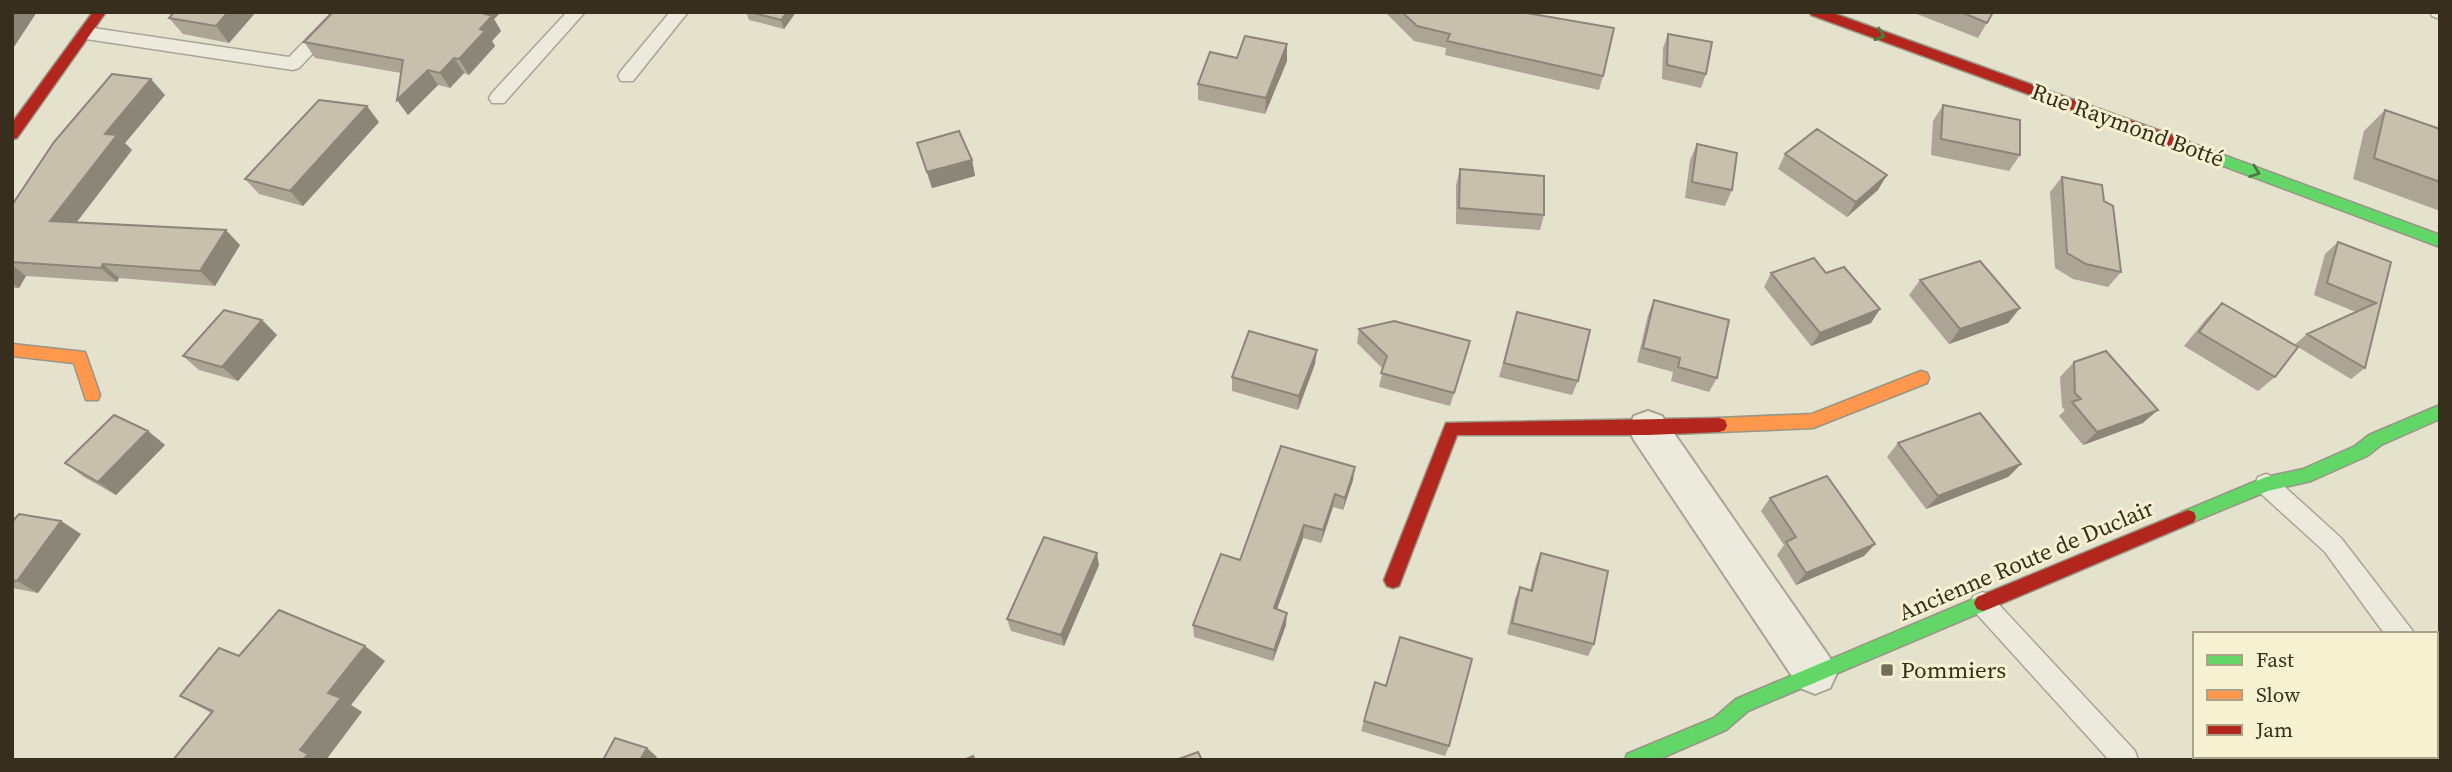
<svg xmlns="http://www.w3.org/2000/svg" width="2452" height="772" font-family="'Source Serif 4',serif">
<rect width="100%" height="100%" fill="#e4e1cc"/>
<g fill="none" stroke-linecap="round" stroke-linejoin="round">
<defs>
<path id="lane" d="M333,12H352L299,68L293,70L86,39L77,33L86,27L289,57Z
M567,12H585L504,103H492L489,98L492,93Z
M670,12H688L633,81H621L618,76L621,71Z
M2430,12H2440V19L2432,16Z
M2266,474L2274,477L2341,538L2415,634H2386L2381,629L2325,552L2258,491L2255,484L2258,477Z
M1982,592L1990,595L2135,751L2138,760H2109L1974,611L1970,603L1974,595Z
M2436,653L2440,654V678L2436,677Z"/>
<path id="street" d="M1648,411L1662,416L1830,658L1837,673L1830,688L1815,694L1800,688L1634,440L1628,428L1634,416Z"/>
<path id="fast" d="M2175,137L2440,235V247L2170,146L2168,142L2170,138Z
M2440,405V419L2381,445L2367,456L2311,481L2268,491L2188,524L2182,522L2180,517L2182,512L2266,477L2303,469L2355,446L2369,435Z
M1983,595L1989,597L1992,603L1989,609L1748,711L1726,730L1657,760H1625L1627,754L1714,718L1736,699Z"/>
<path id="slow" d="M12,344L85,352L100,395L98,400H86L74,363L12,356Z
M1921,371L1927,373L1929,378L1927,383L1813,428L1719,432L1713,430L1711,425L1713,420L1719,418L1812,414Z"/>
<path id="jam" d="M93,12H106L17,138L12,139V123Z
M1810,12H1830L2180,138L2182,142L2180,146H2170L1811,15Z
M1719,418L1725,420L1727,425L1725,430L1719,432L1648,435H1457L1399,586L1393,588L1387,586L1384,580L1446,423Z
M2188,510L2194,512L2196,517L2194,522L1989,609L1983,611L1977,609L1974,603L1977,597Z"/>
</defs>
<use href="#lane" stroke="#a9a595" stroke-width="3"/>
<use href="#street" stroke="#a9a595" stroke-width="4"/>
<use href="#fast" stroke="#999585" stroke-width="3"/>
<use href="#slow" stroke="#999585" stroke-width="3"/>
<use href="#jam" stroke="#999585" stroke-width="3"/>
<use href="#lane" fill="#eceadd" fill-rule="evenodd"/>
<use href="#street" fill="#eceadd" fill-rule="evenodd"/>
<use href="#fast" fill="#63d668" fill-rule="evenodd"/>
<use href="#slow" fill="#ff974d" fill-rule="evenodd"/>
<use href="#jam" fill="#b3261e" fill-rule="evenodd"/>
</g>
<path fill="#aca495" d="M256,12L229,43L183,34L169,18Z
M333,12H501L494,19L501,31L492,41L495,46L469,75L464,73L450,88L438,85L408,115L397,100L401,73L315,58L304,42Z
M746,12H796L784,29L749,20Z
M1385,12H1521L1603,76L1599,90L1445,55L1446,48L1414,41Z
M1918,12H1993L1978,38L1917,14Z
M1668,34L1706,74L1701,88L1662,79L1663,48Z
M1287,44V61L1265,114L1198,100V84L1237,58Z
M165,95L125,143L132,150L76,223L240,245L215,286L119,278L117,282L26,276L19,288H12V205Z
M1943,105L2020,155L2009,171L1931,155L1933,121Z
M2385,110L2440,129V211L2353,179L2364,131Z
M379,122L303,206L259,194L245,179Z
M917,143L972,160L975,176L932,188Z
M1697,144L1732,190L1725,206L1685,198L1690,160Z
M1785,154L1878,190L1847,217L1778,169Z
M1460,169L1544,215L1540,230L1456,224V185Z
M2062,177L2104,201L2121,272L2108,287L2073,279L2055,268L2050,192Z
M2338,242L2391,262L2365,368L2351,379L2298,347L2275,377L2258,391L2184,346L2207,318L2222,303L2294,345L2307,334L2356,312L2314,295L2325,254Z
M1771,273H1826L1871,323L1811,346L1764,287Z
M1920,280L2020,308L2008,323L1949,344L1909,295Z
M1654,300L1717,378L1709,392L1671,381L1673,372L1637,362L1648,315Z
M262,320L277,335L238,381L199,370L183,356Z
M1513,327L1578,381L1572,395L1499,377Z
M1359,329L1470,341L1450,406L1379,387L1383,369L1357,343Z
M2074,362L2143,423L2083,445L2059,416L2065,410L2062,407L2060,377Z
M1315,364L1298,410L1232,391V377Z
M148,431L165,445L116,495L84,477L65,463Z
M1898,443L2021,464L2008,477L1926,509L1887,457Z
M1355,467L1353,480L1343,510L1333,507L1321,543L1303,538L1277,609L1286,625L1273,661L1194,637L1193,625L1240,560Z
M1770,498L1875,544L1864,556L1796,585L1777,555L1784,545L1761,511Z
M61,521L81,534L38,593L12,588V522Z
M1541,553L1594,644L1588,656L1507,634L1515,599L1520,587L1530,590L1536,565Z
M1099,565L1064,646L1011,631L1007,619Z
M239,656L385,661L351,705L362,712L211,713L180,696Z
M1364,721L1449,746L1445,756L1361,731Z"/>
<path fill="#8c8679" d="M12,12H37L12,50Z
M228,12H256L229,43L216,26Z
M477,12H501L494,19L501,31L492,41L495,46L469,75L459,59L480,29Z
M787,12H796L784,29L781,20Z
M1287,44V61L1265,114L1266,98Z
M454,58L464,73L450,88L440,73Z
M428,70L438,85L408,115L397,100Z
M151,79L165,95L125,143L132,150L66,236L50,221L105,134Z
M367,106L379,122L303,206L290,191Z
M972,160L975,176L932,188L927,172Z
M1887,175L1878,190L1847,217L1856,202Z
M226,230L240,245L215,286L200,271Z
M103,264L119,278L117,282L101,268Z
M12,265L26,276L19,288L12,283Z
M2020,308L2008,323L1949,344L1960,329Z
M1880,309L1871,323L1811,346L1820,333Z
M262,320L277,335L238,381L222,367Z
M1317,350L1315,364L1298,410L1299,396Z
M2158,410L2143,423L2083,445L2097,432Z
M148,431L165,445L116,495L98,482Z
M2021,464L2008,477L1926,509L1938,496Z
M1355,467L1353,480L1343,510L1345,498Z
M1335,494L1333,507L1321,543L1323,530Z
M61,521L81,534L38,593L17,581Z
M1304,525L1303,538L1273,620L1274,608Z
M1875,544L1864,556L1796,585L1806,573Z
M1097,553L1099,565L1064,646L1061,635Z
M1287,613L1286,625L1273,661L1274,650Z
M365,646L385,661L351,705L362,712L326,760H303L300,750L328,693Z
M647,748L657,757L655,760H640Z"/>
<path fill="#c8bfad" stroke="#8c8679" stroke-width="2" d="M174,12H228L216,26L169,18Z
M333,12H479L492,16L480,29L485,31L459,59L454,58L440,73L428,70L397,100L403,60L304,42Z
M750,12H787L781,20Z
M1402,12H1521L1614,28L1603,76L1447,41L1450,34L1417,26Z
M1961,12H1993L1987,23Z
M1668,34L1712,42L1706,74L1667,65Z
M1245,36L1287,44L1266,98L1198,84L1210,52L1237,58Z
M112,74L151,79L105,134L117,135L50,221L226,230L200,271L103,264L101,268L12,262V205L54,142Z
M319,100L367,106L290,191L245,179Z
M1943,105L2020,120V155L1941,139Z
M2385,110L2440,129V182L2374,158Z
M1817,129L1887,175L1856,202L1785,154Z
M959,131L972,160L927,172L917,143Z
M1697,144L1737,153L1732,190L1692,182Z
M1460,169L1544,176V215L1459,208Z
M2062,177L2102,185L2104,201L2113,206L2121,272L2086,264L2067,253Z
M2338,242L2391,262L2365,368L2307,334L2376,303L2327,283Z
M1814,258L1826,273L1844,267L1880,309L1820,333L1771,273Z
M1980,261L2020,308L1960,329L1920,280Z
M1654,300L1729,320L1717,378L1678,367L1680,358L1643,348Z
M2222,303L2298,347L2275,377L2199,332Z
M224,310L262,320L222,367L183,356Z
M1517,312L1590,330L1578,381L1504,363Z
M1394,321L1470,341L1454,393L1381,373L1387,356L1359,329Z
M1249,331L1317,350L1299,396L1232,377Z
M2106,351L2158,410L2097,432L2072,402L2081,399L2075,393L2074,362Z
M1980,413L2021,464L1938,496L1898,443Z
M114,415L148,431L98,482L65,463Z
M1281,446L1355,467L1345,498L1335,494L1323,530L1304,525L1274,608L1287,613L1274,650L1193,625L1221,554L1240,560Z
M1827,476L1875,544L1806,573L1786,542L1796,537L1770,498Z
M19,514L61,521L17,581L12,580V522Z
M1044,537L1097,553L1061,635L1007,619Z
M1541,553L1608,571L1594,644L1512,623L1520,587L1532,591Z
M279,610L365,646L328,693L341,698L300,750L308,754L303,760H173L213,711L180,696L219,648L239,656Z
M1400,637L1472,659L1449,746L1364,721L1375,682L1386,686Z
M615,738L647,748L640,760H603Z
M1198,752L1202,760H1176Z
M973,756L975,760H964Z"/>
<defs><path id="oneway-chevron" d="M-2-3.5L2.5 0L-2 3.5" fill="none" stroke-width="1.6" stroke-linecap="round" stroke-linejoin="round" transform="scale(1.75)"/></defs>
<g stroke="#4b7a3f">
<use href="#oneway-chevron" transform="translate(1880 35) rotate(19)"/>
<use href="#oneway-chevron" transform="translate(2255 172) rotate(20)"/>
</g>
<rect fill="#746d5a" stroke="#f6f1d1" stroke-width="2.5" x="1880" y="663" width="14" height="14" rx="3.5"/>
<g text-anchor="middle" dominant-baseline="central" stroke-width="6" stroke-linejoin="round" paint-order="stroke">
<g font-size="23" fill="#382e1d" stroke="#f6f1d1">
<text transform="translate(2128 125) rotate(20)">Rue Raymond Botté</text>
<text transform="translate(2026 560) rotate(-23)">Ancienne Route de Duclair</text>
</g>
<g font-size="23" fill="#382e1d" stroke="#f6f1d1" text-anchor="start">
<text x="1901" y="670">Pommiers</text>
</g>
</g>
<rect width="2452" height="772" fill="none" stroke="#382e1d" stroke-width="28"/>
<rect x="2193" y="632" width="245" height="126" fill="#f6f1d1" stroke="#aaa389" stroke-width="2"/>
<rect x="2207" y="655" width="35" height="10" fill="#63d668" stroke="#aaa389" stroke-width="2"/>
<text x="2256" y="667" font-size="21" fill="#382e1d">Fast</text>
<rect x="2207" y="690" width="35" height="10" fill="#ff974d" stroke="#aaa389" stroke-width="2"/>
<text x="2256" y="702" font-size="21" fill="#382e1d">Slow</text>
<rect x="2207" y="725" width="35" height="10" fill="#b3261e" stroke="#aaa389" stroke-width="2"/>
<text x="2256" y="737" font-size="21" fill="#382e1d">Jam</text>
</svg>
